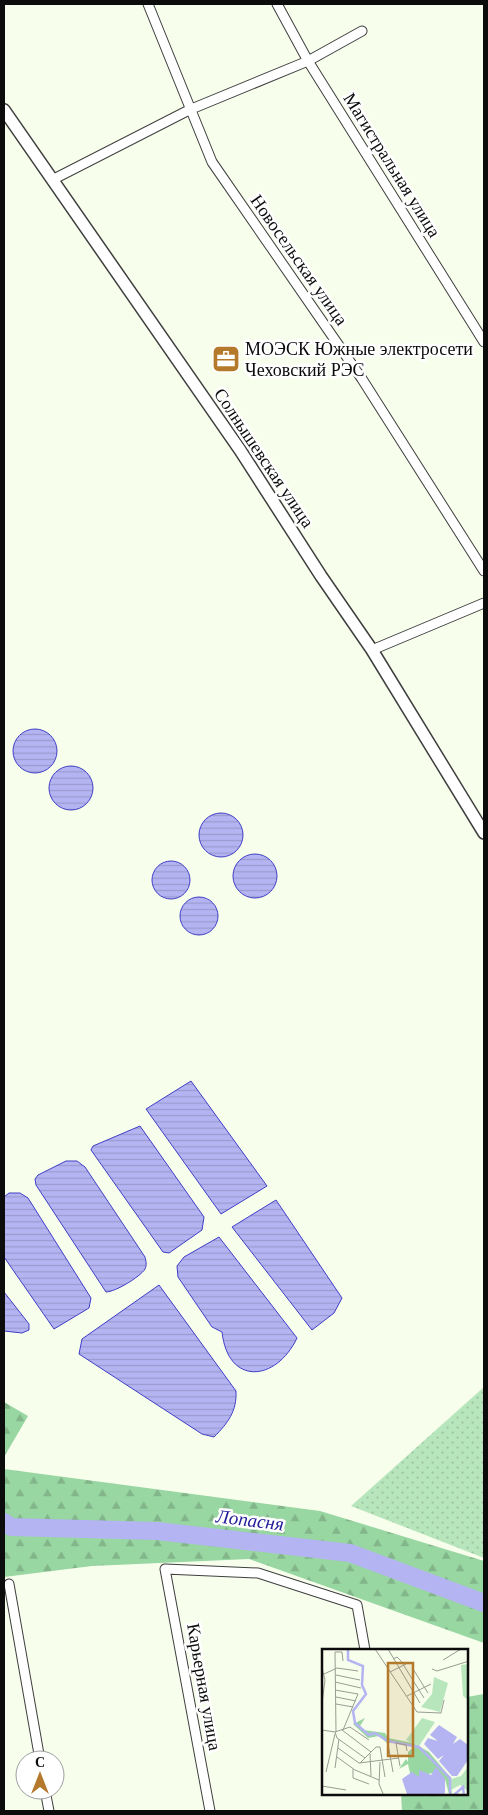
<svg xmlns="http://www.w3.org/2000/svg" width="488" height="1815" font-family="'Times New Roman',serif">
<defs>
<pattern id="forest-firs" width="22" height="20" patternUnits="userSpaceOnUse" patternTransform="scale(1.25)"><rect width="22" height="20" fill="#98d6a2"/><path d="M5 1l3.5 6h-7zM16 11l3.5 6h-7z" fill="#82b68a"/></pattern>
<pattern id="garden-dots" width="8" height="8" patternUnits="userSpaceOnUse" patternTransform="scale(1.25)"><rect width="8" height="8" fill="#b8e6bc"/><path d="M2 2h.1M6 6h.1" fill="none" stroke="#9dc4a0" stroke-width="1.8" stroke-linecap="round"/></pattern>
<pattern id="water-rules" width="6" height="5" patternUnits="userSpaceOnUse" patternTransform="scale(1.25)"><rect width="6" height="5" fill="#b4b4f3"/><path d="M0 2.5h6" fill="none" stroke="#9a9acf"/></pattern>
</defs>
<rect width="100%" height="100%" fill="#f7feec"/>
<path fill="url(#forest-firs)" d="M4,1402L28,1416L4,1457Z
M4,1469L320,1511L484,1561V1643L249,1559L92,1566L4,1577Z
M484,1694V1811H402L401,1794H467V1697Z"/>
<path fill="url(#garden-dots)" d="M484,1387V1558L351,1506Z"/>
<path fill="url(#water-rules)" stroke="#403ec6" d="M13 751a22 22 0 1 1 44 0a22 22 0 1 1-44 0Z
M49 788a22 22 0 1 1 44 0a22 22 0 1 1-44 0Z
M199 835a22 22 0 1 1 44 0a22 22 0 1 1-44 0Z
M233 876a22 22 0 1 1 44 0a22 22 0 1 1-44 0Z
M152 880a19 19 0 1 1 38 0a19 19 0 1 1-38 0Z
M180 916a19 19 0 1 1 38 0a19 19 0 1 1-38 0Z
M191,1081L267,1186L221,1214L146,1109Z
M140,1126L204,1217L202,1230L169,1253L163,1252L91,1150L93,1146Z
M66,1161H77L85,1167L145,1257C146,1261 147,1265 145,1269C140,1277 115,1292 106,1292L36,1185L35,1179L38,1175Z
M9,1193H20L28,1198L91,1298L89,1308L54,1329L4,1257V1197Z
M276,1200L342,1298L334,1313L312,1330L232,1227Z
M219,1237L297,1338C276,1382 228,1386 222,1332L212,1327L178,1277L177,1266L184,1257Z
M159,1285L236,1391C237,1411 228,1423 214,1437L202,1434L79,1354L82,1339Z
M4,1292L29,1324V1330L22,1333L4,1331Z"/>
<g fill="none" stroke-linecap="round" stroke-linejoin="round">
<path stroke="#b4b4f3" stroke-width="18" d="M4,1522L11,1527L157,1531L350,1553L484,1603"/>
<defs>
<path id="minor" d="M148,4L212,162L362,379L484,571
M277,4L308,61L484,342
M52,180L189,110L308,61L362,31
M372,650L484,603
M9,1584L40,1760
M45,1790L49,1811
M210,1811L165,1569L258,1573L357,1605L365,1650"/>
<path id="tertiary" d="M4,110L240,450L321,576L372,650L484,833"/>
</defs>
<use href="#minor" stroke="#3f3f3f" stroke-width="11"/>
<use href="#tertiary" stroke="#3f3f3f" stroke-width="14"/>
<use href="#minor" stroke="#fff" stroke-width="9"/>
<use href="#tertiary" stroke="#fff" stroke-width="11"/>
</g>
<defs>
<symbol id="office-square" viewBox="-11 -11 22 22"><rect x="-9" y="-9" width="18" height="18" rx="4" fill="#b5792b" stroke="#fff"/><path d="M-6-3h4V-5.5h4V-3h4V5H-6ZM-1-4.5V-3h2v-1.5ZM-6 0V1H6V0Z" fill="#fff"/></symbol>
</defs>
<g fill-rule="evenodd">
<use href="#office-square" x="210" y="343" width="32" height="32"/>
</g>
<g text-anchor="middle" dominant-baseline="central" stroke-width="5" stroke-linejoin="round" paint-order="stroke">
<g font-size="18" fill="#0c0c0c" stroke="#fff">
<text transform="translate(392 165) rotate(58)">Магистральная улица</text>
<text transform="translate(299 260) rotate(55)">Новосельская улица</text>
<text transform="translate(264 458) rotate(56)">Солнышевская улица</text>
<text transform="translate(204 1687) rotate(80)">Карьерная улица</text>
</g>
<g font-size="18" fill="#0c0c0c" stroke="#fff" text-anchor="start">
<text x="245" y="349">МОЭСК Южные электросети<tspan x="245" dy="21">Чеховский РЭС</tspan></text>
</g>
<g font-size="19" font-style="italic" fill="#221c98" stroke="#fff">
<text transform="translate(250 1520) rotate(7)">Лопасня</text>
</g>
</g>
<g transform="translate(322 1649)">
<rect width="146" height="146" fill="#f7feec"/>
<path d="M43,69L38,77L41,81L63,84L66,89L91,94L107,103L128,128L130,146L127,145L123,130L113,123L95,129L88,124L86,115L77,120L84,110L86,113V103L92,98L78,93L65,94L57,87L46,89L31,75Z" fill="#98d6a2"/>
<path d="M146,15V51L141,47L139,16ZM112,28L126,34L118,63L99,58L110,45ZM100,69L113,73L97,97L84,91ZM146,118V142L138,136L129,141V130L139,127Z" fill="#b8e6bc"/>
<path d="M117,76L135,88L131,95L138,90L146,96V111L135,127H130L117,112L122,106L116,110L102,95L106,89L116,92L108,86ZM114,118L123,130V144L119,147L85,145L80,130L90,123L97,128V121L109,126Z" fill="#b4b4f3"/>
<path fill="none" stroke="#b4b4f3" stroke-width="2.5" d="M26,0V11L41,17L40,36L44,45L31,62L33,74L47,86L53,84L66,92L97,98L128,129V147M132,146L141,138L142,147"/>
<path fill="none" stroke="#999d92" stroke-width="1" d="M53,0L95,63L119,64L122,51M66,0L98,54M71,10L75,8L79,12L102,49M121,11L139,0M0,19L3,31L0,54M91,20L106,44M110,20L115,22L147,12M68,23L84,15M2,25L15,19L36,22M14,26L38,31M13,33L39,39M13,41L36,45L21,81M85,47L109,35M14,48L34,52M14,55L31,58M0,81L13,83L28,78L47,91M20,81L49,103M13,83L15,89L43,109M14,83L13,3H20L21,12M66,95L71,123M16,99L37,114L77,109M48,105L49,127M15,108L33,121L57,131M58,113L57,135L62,147M38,114L54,98H58L63,128M78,117L74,94L84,96L85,102M13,119L17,90M31,120V129L47,135M4,123L13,85M0,137L24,141"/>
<path fill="#b5792b" fill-opacity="0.15" stroke="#b5792b" stroke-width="2.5" d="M66,14H91V107H66Z"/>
<rect width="146" height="146" fill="none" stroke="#0c0c0c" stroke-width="2.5"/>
</g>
<rect width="488" height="1815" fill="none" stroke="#0c0c0c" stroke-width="10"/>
<g transform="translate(40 1775)"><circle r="24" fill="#ffffff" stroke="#9e9e9e"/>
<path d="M0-4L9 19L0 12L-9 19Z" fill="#b5792b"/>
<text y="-8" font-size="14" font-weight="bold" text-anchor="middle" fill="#0c0c0c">С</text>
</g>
</svg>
